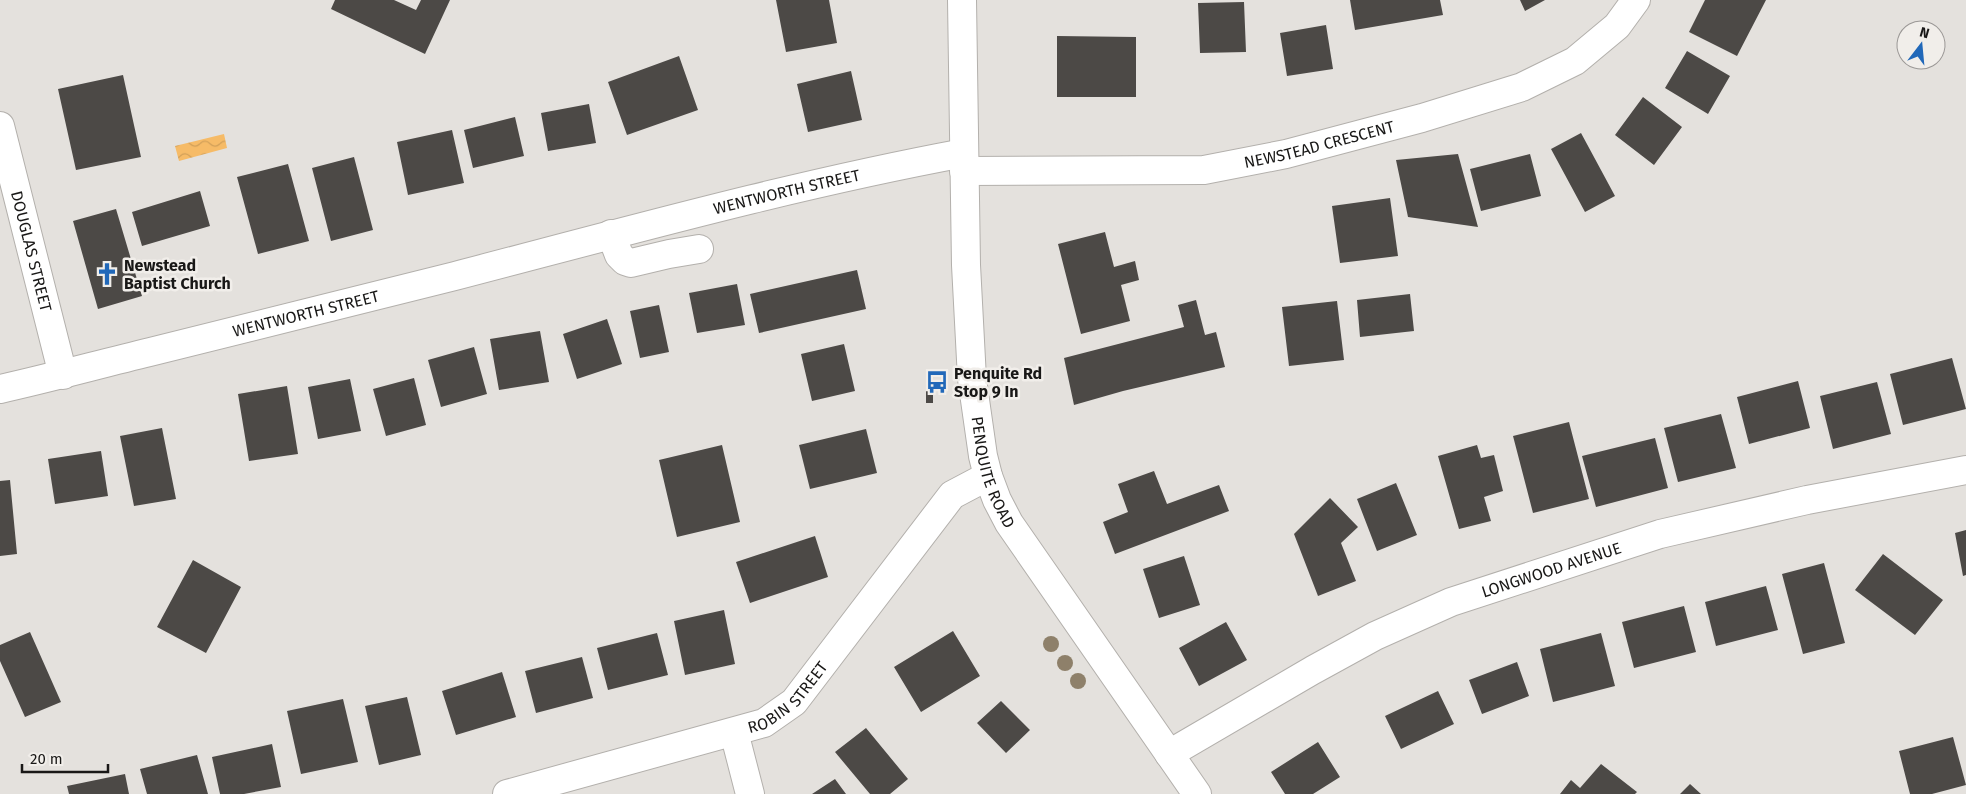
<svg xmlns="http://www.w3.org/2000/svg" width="1966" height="794" font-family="'Fira Sans',sans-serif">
<defs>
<pattern id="water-waves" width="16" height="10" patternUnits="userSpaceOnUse" patternTransform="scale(1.25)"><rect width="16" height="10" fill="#f6bb67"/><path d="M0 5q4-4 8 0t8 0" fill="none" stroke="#d2a059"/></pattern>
</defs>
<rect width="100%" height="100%" fill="#e4e1dd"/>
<path fill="url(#water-waves)" d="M224,134L227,148L179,161L175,146Z"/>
<path fill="#4c4946" d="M335,0H394L416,10L421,0H450L425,54L331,9Z
M776,0H829L837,43L786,52Z
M1350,0H1440L1443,15L1355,30Z
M1520,0H1545L1525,11Z
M1705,0H1766L1737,56L1689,32Z
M1244,2L1246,52L1200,53L1198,3Z
M1326,25L1333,69L1287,76L1280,33Z
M1057,36L1136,37V97H1057Z
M1687,51L1730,76L1708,114L1665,88Z
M679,56L698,110L627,135L608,82Z
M851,71L862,120L808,132L797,84Z
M123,75L141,157L76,170L58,89Z
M1643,97L1682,127L1654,165L1615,135Z
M589,104L596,143L548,151L541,113Z
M515,117L524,156L473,168L464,130Z
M452,130L464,183L408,195L397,142Z
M1581,133L1615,196L1585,212L1551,149Z
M1458,154L1478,227L1408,217L1396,160Z
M1530,154L1541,196L1481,211L1470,169Z
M354,157L373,230L331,241L312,168Z
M288,164L309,241L258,254L237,177Z
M200,191L210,226L142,246L132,212Z
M1390,198L1398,256L1340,263L1332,206Z
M116,209L142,296L98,309L73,221Z
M1105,232L1114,267L1135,261L1139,280L1121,285L1130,321L1081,334L1058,244Z
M857,270L866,309L759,333L750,294Z
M737,284L745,325L697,333L689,293Z
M1410,294L1414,331L1360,337L1357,300Z
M1196,300L1205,335L1216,332L1225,367L1123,391L1074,405L1064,358L1184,327L1178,305Z
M1337,301L1344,360L1289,366L1282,307Z
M659,305L669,352L640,358L630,311Z
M607,319L622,364L577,379L563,334Z
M540,331L549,382L499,390L490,339Z
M844,344L855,391L812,401L801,354Z
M474,347L487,394L441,407L428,360Z
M1952,358L1966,409L1903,425L1890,374Z
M414,378L426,425L386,436L373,389Z
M350,379L361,431L318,439L308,387Z
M1798,381L1810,428L1749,444L1737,397Z
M1877,382L1891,434L1833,449L1820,396Z
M287,386L298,454L249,461L238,394Z
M926,389H933V403H926Z
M1721,414L1736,468L1678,482L1664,428Z
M1569,422L1589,499L1533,513L1513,436Z
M162,428L176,499L134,506L120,436Z
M866,429L877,473L810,489L799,445Z
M1655,438L1668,488L1596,507L1582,456Z
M722,445L740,522L677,537L659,460Z
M1477,445L1481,458L1494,455L1503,491L1484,497L1491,521L1459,529L1438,456Z
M101,451L108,496L55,504L48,459Z
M1154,471L1167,504L1219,485L1229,511L1115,554L1103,522L1128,512L1118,484Z
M10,480L17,554L0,556V481Z
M1396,483L1417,535L1377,551L1357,499Z
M1330,498L1358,527L1341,543L1356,581L1318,596L1294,534Z
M1966,530V575L1963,576L1955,533Z
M815,536L828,577L750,603L736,562Z
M1883,554L1943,600L1915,635L1855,590Z
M1184,556L1200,605L1159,618L1143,569Z
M193,560L241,587L206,653L157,627Z
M1824,563L1845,643L1803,654L1782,574Z
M1766,586L1778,630L1716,646L1705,602Z
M1684,606L1696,652L1634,668L1622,622Z
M724,610L735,664L685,675L674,621Z
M1226,622L1247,660L1199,686L1179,648Z
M953,631L980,676L921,712L894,667Z
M30,632L61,702L25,717L0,661V645Z
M657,633L668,675L608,690L597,648Z
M1601,633L1615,686L1553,702L1540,649Z
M582,657L593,698L536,713L525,671Z
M1517,662L1529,696L1482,714L1469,680Z
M502,672L516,717L456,735L442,691Z
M1438,691L1454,724L1401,749L1385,716Z
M407,697L421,755L379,765L365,706Z
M343,699L358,762L301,774L287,711Z
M1001,701L1030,730L1006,753L977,723Z
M866,728L908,779L890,794H870L835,752Z
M1953,737L1966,785L1932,794H1910L1899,751Z
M1318,742L1340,777L1313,794H1285L1271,772Z
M272,744L281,787L244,794H220L212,757Z
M197,755L208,794H147L140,769Z
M1601,764L1637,792L1635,794H1560L1571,780L1580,788Z
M125,774L129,794H69L67,786Z
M835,779L846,794H812Z
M1690,784L1701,794H1680Z"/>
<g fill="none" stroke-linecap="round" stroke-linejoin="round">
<defs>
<g id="minor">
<path id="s1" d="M962,0L966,265L972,379L983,456L988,476L997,500L1009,523L1197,794"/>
<path id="s2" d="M0,126L63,375"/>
<path id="s3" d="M964,171L1204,170L1286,154L1422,118L1522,87L1575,61L1617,26L1636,0"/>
<path d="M611,234L619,255L625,261L631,263L669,254L699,249"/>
<path id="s4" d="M0,389C50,378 100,364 150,352C251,326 354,302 455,276C624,232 792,185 964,153"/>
<path d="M734,732L750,794"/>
<path id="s5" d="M1169,754L1313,670L1375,636L1451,602L1660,534L1807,500L1966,470"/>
<path id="s6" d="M507,794L764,723L794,702L952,495L988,476"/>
</g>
</defs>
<use href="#minor" stroke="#b3b0ac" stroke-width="30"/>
<use href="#minor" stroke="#fff" stroke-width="28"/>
</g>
<g fill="#8e806a">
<circle cx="1051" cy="644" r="8"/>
<circle cx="1065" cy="663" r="8"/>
<circle cx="1078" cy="681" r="8"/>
</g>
<defs>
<symbol id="church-bare" viewBox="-9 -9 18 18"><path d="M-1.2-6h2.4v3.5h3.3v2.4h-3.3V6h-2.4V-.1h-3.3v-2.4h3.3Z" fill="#2168b9" stroke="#f1eeea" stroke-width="2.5" paint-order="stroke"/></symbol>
<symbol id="bus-bare" viewBox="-9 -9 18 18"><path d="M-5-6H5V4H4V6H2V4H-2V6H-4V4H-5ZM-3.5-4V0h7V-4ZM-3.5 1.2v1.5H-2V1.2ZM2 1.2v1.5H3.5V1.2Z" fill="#2168b9" stroke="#f1eeea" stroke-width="2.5" paint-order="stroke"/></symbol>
</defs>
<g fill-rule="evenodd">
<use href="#church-bare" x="91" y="258" width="32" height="32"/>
<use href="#bus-bare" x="921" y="366" width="32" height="32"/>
</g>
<g text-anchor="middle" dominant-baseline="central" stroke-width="5" stroke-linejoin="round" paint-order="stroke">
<g font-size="16" fill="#191817" stroke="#f1eeea">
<text stroke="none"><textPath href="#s3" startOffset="358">NEWSTEAD CRESCENT</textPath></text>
<text stroke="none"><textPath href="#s4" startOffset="811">WENTWORTH STREET</textPath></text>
<text stroke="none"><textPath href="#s2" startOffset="129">DOUGLAS STREET</textPath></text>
<text stroke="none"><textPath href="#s4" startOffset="315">WENTWORTH STREET</textPath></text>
<text stroke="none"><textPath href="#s1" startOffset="475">PENQUITE ROAD</textPath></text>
<text stroke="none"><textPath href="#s5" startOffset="426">LONGWOOD AVENUE</textPath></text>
<text stroke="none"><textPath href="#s6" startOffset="301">ROBIN STREET</textPath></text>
</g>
<g font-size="16" font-weight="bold" fill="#191817" stroke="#f1eeea" text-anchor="start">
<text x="124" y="265">Newstead<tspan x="124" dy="18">Baptist Church</tspan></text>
<text x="954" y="373">Penquite Rd<tspan x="954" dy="18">Stop 9 In</tspan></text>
</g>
</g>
<g transform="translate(1921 45) rotate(16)"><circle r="24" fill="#f1eeea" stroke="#9b9896"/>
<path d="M0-4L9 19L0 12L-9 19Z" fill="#2168b9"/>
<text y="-8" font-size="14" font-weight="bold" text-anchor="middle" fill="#191817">N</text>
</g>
<path d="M22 764v8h86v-8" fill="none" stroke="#191817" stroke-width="2.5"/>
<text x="30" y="764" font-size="15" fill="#191817" stroke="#f1eeea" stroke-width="4" paint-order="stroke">20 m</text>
</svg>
